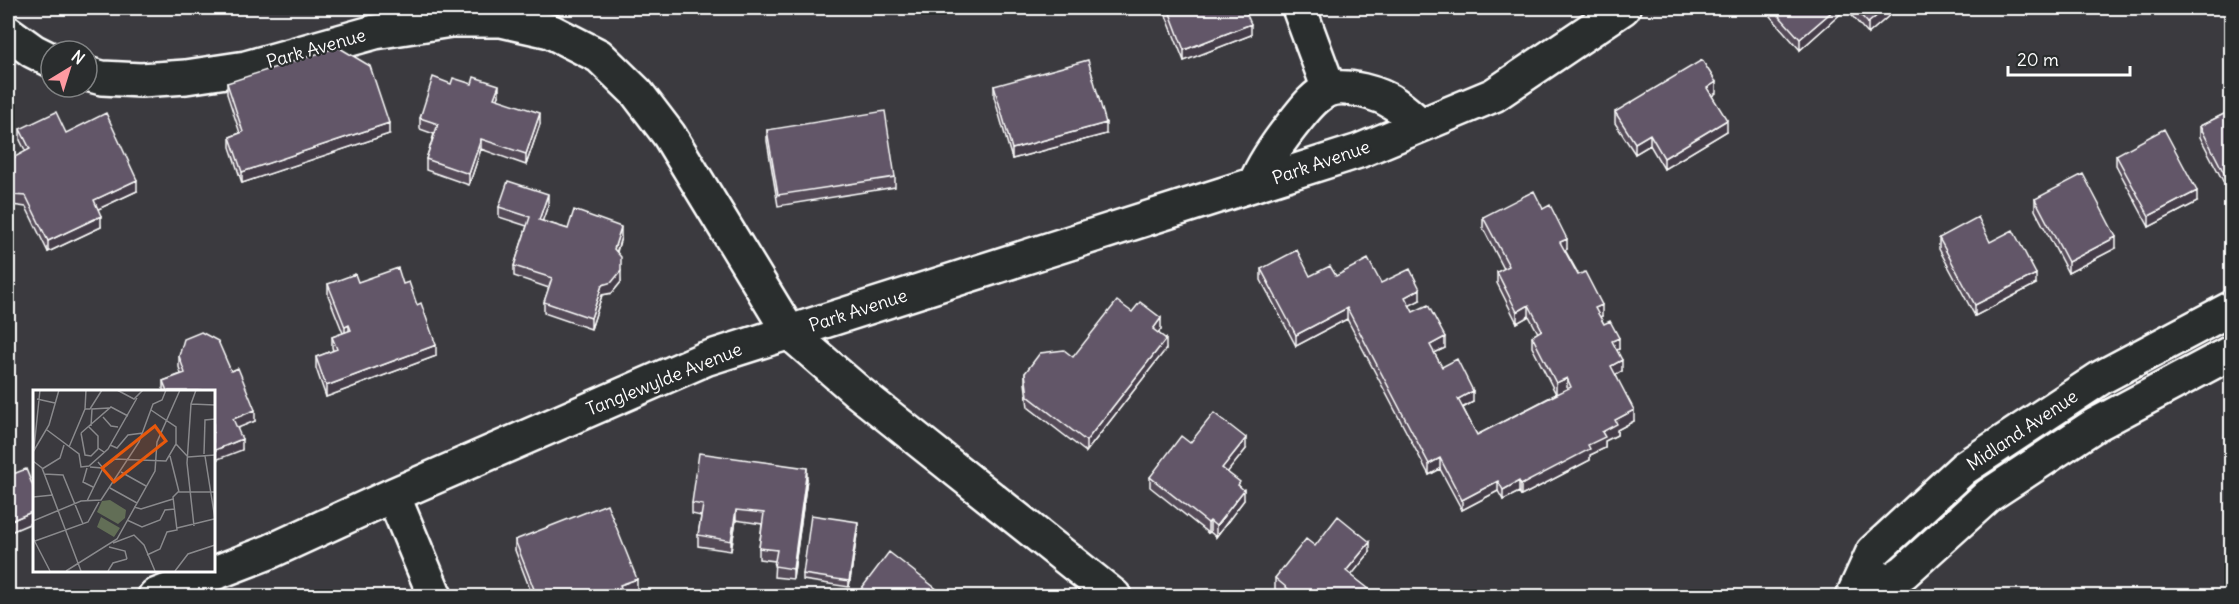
<svg xmlns="http://www.w3.org/2000/svg" width="2239" height="604" font-family="Delius,sans-serif">
<rect width="100%" height="100%" fill="#3b3a3f"/>
<filter id="ink" filterUnits="userSpaceOnUse"><feTurbulence type="fractalNoise" baseFrequency=".0167" numOctaves="2"/><feDisplacementMap in="SourceGraphic" scale="12" xChannelSelector="R" yChannelSelector="G"/><feConvolveMatrix kernelMatrix="1 2 1 2 8 2 1 2 1" color-interpolation-filters="sRGB"/></filter>
<g filter="url(#ink)">
<g fill="none" stroke-linecap="round" stroke-linejoin="round">
<defs>
<path id="street" d="M1299,8L1329,89
M8,33L33,51L51,60
M87,74L102,78L141,80L186,77L246,68L375,32L451,20H501L550,31L599,56L637,93L669,135L789,332L857,391L1114,596
M1255,184C1264,162 1277,144 1292,125C1302,113 1313,96 1328,90C1345,83 1381,94 1395,104C1404,110 1412,118 1421,125
M393,495L435,596
M155,596L269,552L393,495L705,359L1359,151L1494,95L1623,8"/>
<path id="secondary" d="M1853,596L1873,552L1964,468L2102,377L2232,308
M1866,596L1904,572L1989,495L2095,425L2232,352"/>
</defs>
<use href="#street" stroke="#fff" stroke-width="38"/>
<use href="#secondary" stroke="#fff" stroke-width="38"/>
<use href="#street" stroke="#2a2d2e" stroke-width="33"/>
<use href="#secondary" stroke="#2a2d2e" stroke-width="33"/>
</g>
<path fill="#544b59" stroke="#fff" stroke-width="1.5" d="M1163,8H1244L1251,35L1184,61Z
M1763,8H1891V14L1868,34L1846,9L1800,50Z
M227,83L389,134L242,183L230,147V137L240,133L227,94Z
M451,84L499,96L497,99L540,124L526,165L481,149L469,185L426,170V159L434,134L420,129V118Z
M994,86L1106,134L1012,159L994,97Z
M1716,93L1712,96L1727,131L1664,169L1650,145L1635,154L1615,123V112Z
M2232,110L2225,185L2200,137V126Z
M20,129L66,133L137,191L98,209L101,227L48,252L26,207L12,205L8,201V162L26,152L20,140Z
M767,130L895,177V187L778,206L767,141Z
M2116,155L2197,202L2149,227L2116,165Z
M2035,199L2116,248L2068,273L2035,210Z
M548,205L542,221L568,229L621,237L617,252L621,282L612,293L602,295L591,329L544,313V302L549,288L514,276V266L527,226L499,217V207Z
M1543,209L1567,249L1565,250L1602,316L1600,317L1604,324L1619,349L1617,350L1622,371L1616,375L1634,421L1617,430V435L1605,441V448L1590,455V460L1521,496L1519,492L1503,500L1498,491L1462,510L1440,469L1429,475L1347,319L1296,346L1261,280V269L1310,276L1381,283L1420,300L1409,305L1413,312L1445,348L1434,353L1442,367L1473,402L1463,408L1477,435L1556,394L1532,347V336L1538,333L1529,316L1517,323L1497,283V272L1504,269L1483,228V217Z
M1939,238L2036,284L1975,316L1939,249Z
M358,282L403,284L436,356L326,397L316,368V357L333,351L332,347V337L343,333L328,295V284Z
M1132,312L1161,329L1158,333L1166,349L1086,452L1028,407L1025,383V373L1073,357Z
M179,356L231,371L255,421L237,428L242,450L213,391H163V381L181,374L179,367Z
M1190,443L1246,449L1227,472L1240,487L1244,500L1216,537L1210,532L1208,533L1150,487V477Z
M807,479L793,579L774,577L775,561L759,559V548L762,524L736,520L731,551L698,546V535L701,516L692,514V503Z
M858,528L849,587L803,580V574Z
M515,540L637,590L623,595L624,597H533L515,550Z
M1315,546L1370,552L1351,575L1378,597H1285L1275,589V578Z"/>
<path fill="#453d48" stroke="#fff" stroke-width="1.5" d="M1836,8H1846V9L1800,50V39Z
M1886,8H1891V14L1868,34V23Z
M1251,24V35L1184,61V50Z
M1716,82V93L1707,99V88Z
M499,85V96L494,109V98Z
M540,113V124L526,165V154Z
M1727,120V131L1664,169V158Z
M389,123V134L242,183V172Z
M1106,123V134L1012,159V149Z
M1650,134V145L1635,154V143Z
M481,139V149L469,185V174Z
M2232,171V182L2225,185V175Z
M137,180V191L94,211V200Z
M2197,191V202L2149,227V216Z
M548,194V205L539,231V220Z
M101,216V227L48,252V241Z
M621,227V237L614,260V249Z
M2116,237V248L2068,273V262Z
M1567,239V249L1560,253V242Z
M621,271V282L612,293L602,295L591,329V318L602,285Z
M2036,274V284L1975,316V305Z
M1420,289V300L1405,308V297Z
M1529,305V316L1517,323V312Z
M1602,305V316L1595,319V308Z
M1347,308V319L1296,346V335Z
M1161,318V329L1153,339V329Z
M349,325V335L345,337V327Z
M1445,337V348L1430,355V345Z
M1619,338V349L1612,352V341Z
M1166,339V349L1086,452V441Z
M436,345V356L326,397V386Z
M1622,360V371L1611,377V366Z
M1567,378V389L1556,394V383Z
M1473,391V402L1458,410V399Z
M255,410V421L233,430V419Z
M1634,410V421L1617,430V435L1605,441V448L1590,455V460L1521,496V485L1588,445L1615,420Z
M1246,438V449L1222,479V468Z
M242,439V450L213,461V451Z
M1440,458V469L1429,475V464Z
M807,468V479L793,579V569Z
M1498,481V491L1462,510V500Z
M1519,481V492L1503,500V490Z
M1244,490V500L1216,537V526Z
M736,510V520L731,551V541Z
M34,511V522L8,533V522Z
M1210,521V532L1208,533V523Z
M858,522V528L849,587V581Z
M1370,542V552L1346,582V571Z
M637,579V590L620,596V585Z"/>
<path fill="#625767" stroke="#fff" stroke-width="1.5" d="M1168,8H1244L1251,24L1184,50Z
M1772,8H1836L1800,39Z
M1854,8H1886L1868,23Z
M338,47L370,66L389,123L242,172L230,137L243,132L227,83Z
M1088,60L1106,123L1012,149L994,86Z
M1702,60L1716,82L1707,88L1727,120L1664,158L1650,134L1635,143L1615,112Z
M433,77L451,84L453,78L472,84L474,77L499,85L494,98L540,113L526,154L481,139L469,174L426,159L438,124L420,118Z
M2232,110V171L2225,175L2200,126Z
M885,111L895,177L778,195L767,130Z
M56,112L66,133L106,113L137,180L94,200L101,216L48,241L26,196L12,195L8,190V162L9,160L30,149L20,129Z
M2164,129L2197,191L2149,216L2116,155Z
M2083,174L2116,237L2068,262L2035,199Z
M508,181L548,194L539,220L568,229L574,210L621,227L614,249L621,257V271L612,282L602,285L591,318L544,302L552,278L514,266L530,217L499,207Z
M1534,191L1543,209L1550,205L1567,239L1560,242L1578,275L1585,272L1602,305L1595,308L1604,324L1610,321L1619,338L1612,341L1622,360L1611,366L1634,410L1615,420L1617,424L1602,432L1605,437L1588,445L1590,449L1521,485L1519,481L1503,490L1498,481L1462,500L1440,458L1429,464L1347,308L1296,335L1261,269L1297,250L1310,276L1330,266L1336,276L1368,259L1381,283L1410,269L1420,289L1405,297L1413,312L1428,305L1445,337L1430,345L1442,367L1457,359L1473,391L1458,399L1477,435L1571,387L1567,378L1556,383L1532,336L1542,330L1529,305L1517,312L1497,272L1509,266L1483,217Z
M1978,217L1990,242L2013,230L2036,274L1975,305L1939,238Z
M398,268L403,284L409,282L417,305L421,303L436,345L326,386L316,357L337,349L332,337L351,330L349,325L345,327L328,284L355,274L358,282Z
M1117,301L1132,312L1140,302L1161,318L1153,329L1166,339L1086,441L1028,396L1025,373L1040,353L1064,350L1073,357Z
M201,332L218,341L231,371L238,368L255,410L233,419L242,439L213,451V391H167L163,381L185,373L179,356L184,339Z
M1214,413L1246,438L1222,468L1240,482L1238,485L1244,490L1216,526L1210,521L1208,523L1150,477L1181,436L1190,443Z
M699,453L807,468L793,569L774,566L777,550L759,548L764,513L736,510L731,541L698,535L703,505L692,503Z
M26,469L34,489V511L8,522V476Z
M607,504L637,579L620,585L624,597H537L515,540Z
M811,515L858,522L849,581L803,574Z
M1338,516L1370,542L1346,571L1378,596L1298,597L1275,578L1306,539L1315,546Z
M889,552L947,597H855Z"/>
</g>
<g text-anchor="middle" dominant-baseline="central" stroke-width="4.5" stroke-linejoin="round" paint-order="stroke">
<g font-size="18" fill="#fff" stroke="#2a2d2e">
<text transform="translate(316 48) rotate(-16)">Park Avenue</text>
<text transform="translate(1321 162) rotate(-19)">Park Avenue</text>
<text transform="translate(858 310) rotate(-18)">Park Avenue</text>
<text transform="translate(664 379) rotate(-22)">Tanglewylde Avenue</text>
<text transform="translate(2022 430) rotate(-34)">Midland Avenue</text>
</g>
</g>
<g transform="translate(33 390)">
<rect width="182" height="182" fill="#3b3a3f"/>
<path d="M77,110L93,120L92,128L85,134L64,122L69,111ZM68,127L87,138L81,147L64,137Z" fill="#626e56"/>
<path fill="none" stroke="#89898c" stroke-width="1.5" d="M84,0L101,9L110,0M4,9L22,13M158,14L182,15M52,19H57L69,0M52,19L53,0M70,27L78,36L85,37M58,36L59,19L76,18M56,37L65,46V58L71,62M14,40L46,64L48,77L56,76L75,59L104,8M48,43L78,17L95,26M48,43L52,65L58,66L65,59M143,54L155,67L182,65M77,55L84,58L95,45L110,43M36,57L52,19M1,58L7,0M0,62L16,35L26,0M171,64L172,30L182,29M137,66L146,102H182M172,66L182,129M0,71L9,78L48,181M57,77L70,78L65,72M54,78L50,92L60,97M9,79L27,68L31,55M88,82L113,96M11,84L30,85L50,134M77,98L104,113M0,107L20,105M54,111L70,78L82,69L133,71L143,54V37L118,20M101,117L108,119L140,109M94,130L109,137L127,130L132,120L142,119M0,131L48,111L68,110L106,52L120,14L129,10L133,0M161,136L154,73L158,14L163,0M144,138L181,129M0,148L17,181M2,151L55,132L66,112M80,153L101,145L111,155L122,181M76,157L92,161L94,169M114,165L127,159L134,142L144,140L140,107L146,101M33,181L84,149L122,81L124,52L147,0M75,181L80,173L94,169M142,181L155,164L182,155"/>
<path fill="#e8590c" fill-opacity="0.15" stroke="#e8590c" stroke-width="3" d="M122,36L133,51L81,92L69,78Z"/>
<rect width="182" height="182" fill="none" stroke="#fff" stroke-width="3"/>
</g>
<rect width="2239" height="604" fill="none" stroke="#2a2d2e" stroke-width="30"/>
<rect x="15" y="15" width="2209" height="574" fill="none" stroke="#fff" stroke-width="2" filter="url(#ink)"/>
<g transform="translate(69 69) rotate(38)"><circle r="28" fill="#2a2d2e" stroke="#7f8182" stroke-width="1.5"/>
<path d="M0-4.5L10 22L0 15L-10 22Z" fill="#ff9aa2"/>
<text y="-9" font-size="16" font-weight="bold" text-anchor="middle" fill="#ffffff">N</text>
</g>
<path d="M2008 66v9h122v-9" fill="none" stroke="#ffffff" stroke-width="3"/>
<text x="2017" y="66" font-size="18" fill="#ffffff" stroke="#2a2d2e" stroke-width="4.5" paint-order="stroke">20 m</text>
</svg>
